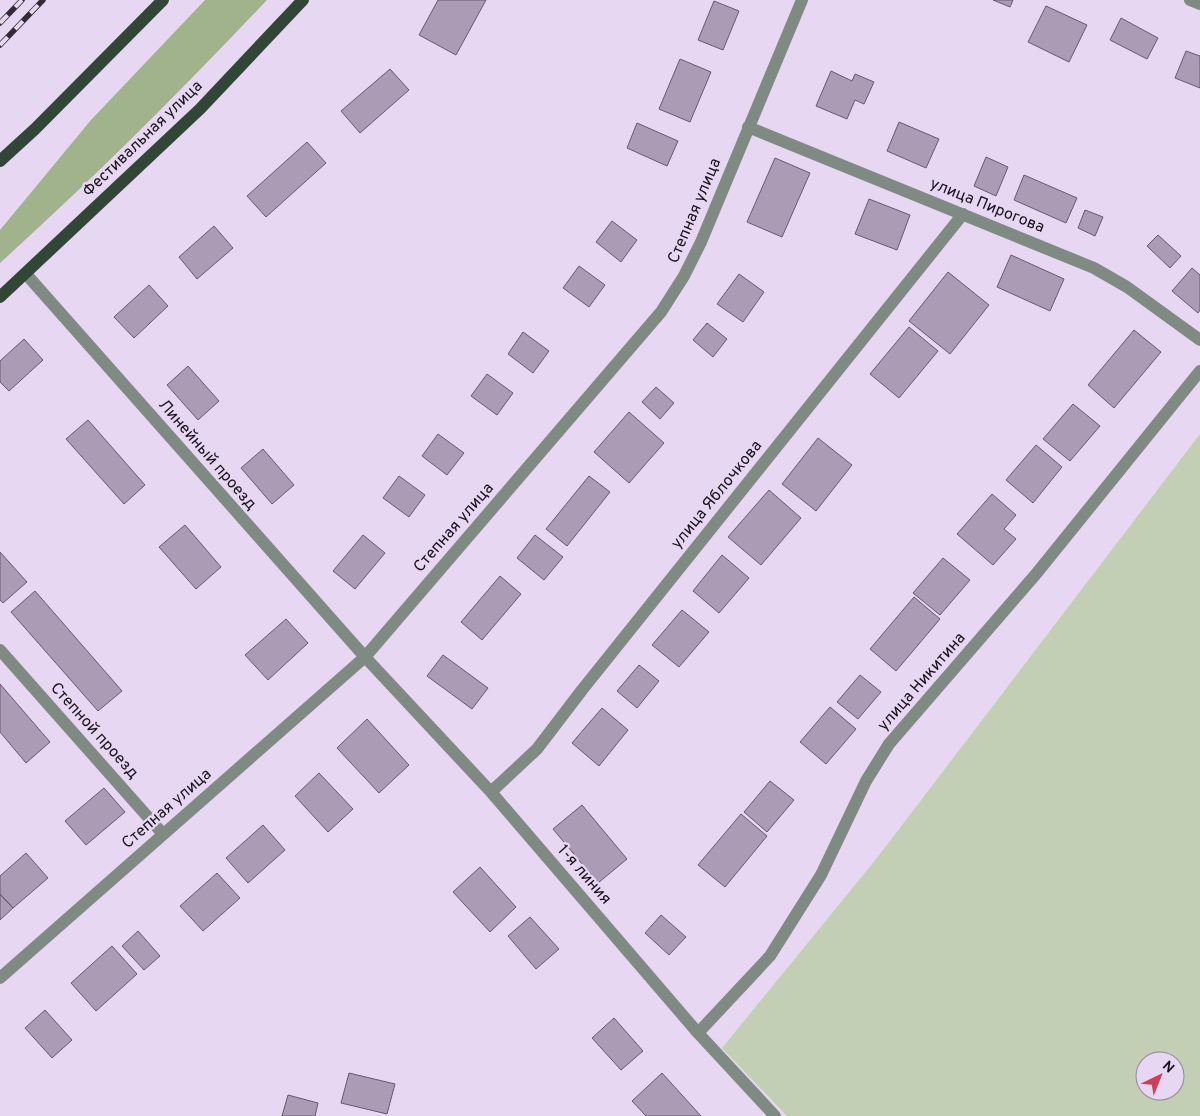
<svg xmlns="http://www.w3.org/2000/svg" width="1200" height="1116" font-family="Overpass,sans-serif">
<rect width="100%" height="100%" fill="#e8d7f2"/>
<path fill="#c2cfb4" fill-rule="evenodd" d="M1200,434V1116H787L722,1048L877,858ZM1145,1061H1175V1091H1145Z"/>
<path fill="#a1b38d" d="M205,0H267C181,91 93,179 0,263V230L91,120Z"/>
<path fill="#ac9bb4" stroke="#67586f" d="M438,0H486L456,55L419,35Z
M993,0H1013L1010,7Z
M714,1L739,11L723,50L698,40Z
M1046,6L1087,25L1069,62L1028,42Z
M1121,18L1158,38L1147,59L1110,40Z
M1186,51L1200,56V88L1175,78Z
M680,59L711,72L690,122L659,109Z
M390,69L409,90L360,133L341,111Z
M831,71L852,81L855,74L874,82L864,104L855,100L847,119L816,106Z
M899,122L939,139L926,168L887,151Z
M637,123L678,141L667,166L627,148Z
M307,142L326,163L266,217L247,196Z
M986,157L1008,167L996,196L974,186Z
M775,158L810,173L782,237L747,222Z
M1024,175L1077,198L1066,223L1014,200Z
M869,199L910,215L897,250L855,234Z
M1085,210L1103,217L1095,236L1078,228Z
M612,221L637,240L621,262L596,242Z
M214,226L233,248L197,279L179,257Z
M1158,235L1181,256L1170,268L1147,246Z
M1011,255L1064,279L1050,311L997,287Z
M579,266L605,285L589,307L563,288Z
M1192,268L1200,275V310L1198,313L1172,291Z
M948,272L989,305L950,354L909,321Z
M739,274L764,292L743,322L717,304Z
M149,285L168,306L134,338L114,317Z
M707,323L727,339L713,357L693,340Z
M909,327L938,351L899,398L870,374Z
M1134,330L1161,352L1114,408L1088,385Z
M523,332L549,351L533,373L508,354Z
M24,339L43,360L9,391L0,382V361Z
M188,366L219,401L198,420L167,385Z
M487,374L513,393L497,415L471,396Z
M656,387L674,403L660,419L642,402Z
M1073,404L1100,426L1070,461L1043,439Z
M629,412L664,443L629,483L594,452Z
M88,420L145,485L124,504L66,439Z
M438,434L464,453L447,475L422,456Z
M818,438L852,465L816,511L782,484Z
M1036,445L1062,467L1033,503L1006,480Z
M263,449L294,485L272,504L241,468Z
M399,476L425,495L409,517L383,498Z
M589,476L610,492L567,546L546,529Z
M769,490L801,518L761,565L728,537Z
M992,494L1016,515L1004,529L1016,539L993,565L957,534Z
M185,525L221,567L196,589L159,547Z
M363,535L385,553L355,589L333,571Z
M535,535L563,557L544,580L517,558Z
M0,552L27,582L3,603L0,600Z
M722,555L749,578L719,613L693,591Z
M943,558L970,580L940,615L913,593Z
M500,576L521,594L482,640L461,622Z
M35,591L122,691L98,711L11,612Z
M914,597L940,619L896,671L870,649Z
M682,610L709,632L679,667L652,645Z
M286,619L308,643L268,680L245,655Z
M443,655L488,688L472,709L427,676Z
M639,665L659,681L637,708L617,691Z
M860,675L881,692L858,719L837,702Z
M0,684L50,742L26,763L0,732Z
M830,707L856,729L826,764L800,742Z
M602,708L628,730L599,766L572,743Z
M367,719L409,765L379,793L337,748Z
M319,773L353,809L328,832L295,796Z
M770,781L794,800L767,832L744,812Z
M104,788L125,812L86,845L65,821Z
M582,805L627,859L598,883L553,829Z
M741,814L767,836L725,887L698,865Z
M263,825L285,850L248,883L226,858Z
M26,853L48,878L13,908L0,894V876Z
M480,867L516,907L490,932L453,892Z
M217,873L240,898L203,931L180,906Z
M0,894L13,908L0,920Z
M661,915L686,937L669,955L645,933Z
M530,917L559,949L536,969L508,936Z
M138,931L160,956L144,970L122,946Z
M112,946L137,974L96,1011L71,983Z
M45,1010L72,1040L52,1058L25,1028Z
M614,1018L643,1051L621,1070L592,1038Z
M349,1073L395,1084L387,1114L341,1103Z
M662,1073L701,1116H646L632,1101Z
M288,1095L318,1103L315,1116H282Z"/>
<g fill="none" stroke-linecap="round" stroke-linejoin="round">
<path stroke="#7f8a82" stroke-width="12" d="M1190,0L1200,4
M748,127L1094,268L1127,287L1200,340
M26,274L365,657L491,792L698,1033L775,1116
M0,650L163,834
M491,792L537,749L582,690L963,214
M0,978L365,657L661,312L684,276L701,242L802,0
M698,1033L770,956L821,875L866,781L889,744L1036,574L1200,371"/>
<path stroke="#324638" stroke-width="12" d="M0,161L35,129L163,0
M0,297L200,109L303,0"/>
<defs>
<path id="rail" d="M0,23L22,0
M0,45L43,0"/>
</defs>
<use href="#rail" stroke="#322b36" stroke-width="5.5"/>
<use href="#rail" stroke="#e8d7f2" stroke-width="4" stroke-dasharray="11" stroke-linecap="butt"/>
</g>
<g text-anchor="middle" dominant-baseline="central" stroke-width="4.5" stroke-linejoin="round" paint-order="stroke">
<g font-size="16" fill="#17111a" stroke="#e8d7f2">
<text transform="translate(143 139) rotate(-44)">Фестивальная улица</text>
<text transform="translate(987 206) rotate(22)">улица Пирогова</text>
<text transform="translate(695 211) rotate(-67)">Степная улица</text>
<text transform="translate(207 455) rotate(49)">Линейный проезд</text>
<text transform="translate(717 495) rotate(-51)">улица Яблочкова</text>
<text transform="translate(454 528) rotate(-49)">Степная улица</text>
<text transform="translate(922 682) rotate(-49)">улица Никитина</text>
<text transform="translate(94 731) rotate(48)">Степной проезд</text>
<text transform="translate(167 809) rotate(-41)">Степная улица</text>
<text transform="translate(584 875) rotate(49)">1-я линия</text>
</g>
</g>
<g transform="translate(1160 1076) rotate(43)"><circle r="24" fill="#e8d7f2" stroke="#94889c"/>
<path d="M0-4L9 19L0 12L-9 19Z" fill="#ce3e59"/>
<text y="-8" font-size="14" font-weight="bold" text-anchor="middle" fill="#17111a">N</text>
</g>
</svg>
